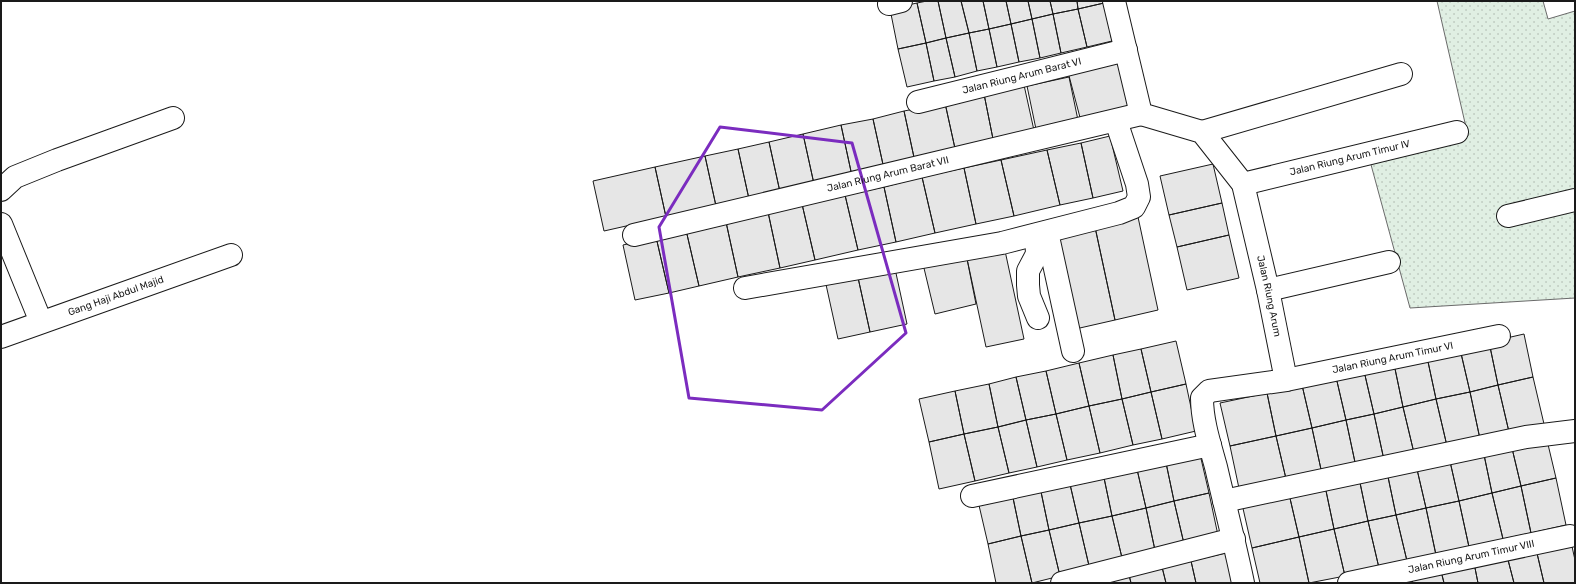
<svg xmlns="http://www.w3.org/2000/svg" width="1576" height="584" font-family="Rubik,sans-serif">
<defs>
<pattern id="grass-dots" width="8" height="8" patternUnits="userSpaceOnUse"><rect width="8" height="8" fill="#e0efe3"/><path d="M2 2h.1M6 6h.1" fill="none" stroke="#c0ccc2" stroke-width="1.8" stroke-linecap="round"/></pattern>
</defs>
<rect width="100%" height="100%" fill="#fff"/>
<path fill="url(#grass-dots)" stroke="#6a6a6a" d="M1437,1H1543L1548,19L1575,11V298L1410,308L1370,161L1468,136Z"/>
<path fill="#e6e6e6" stroke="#1a1a1a" d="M927,1H938L946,38L926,43L917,3Z
M938,1H961L969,33L946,38Z
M961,1H983L989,29L969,33Z
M983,1H1006L1011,24L989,29Z
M1006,1H1028L1032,19L1011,24Z
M1028,1H1050L1053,14L1032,19Z
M1050,1H1077L1078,9L1053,14Z
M1077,1H1103L1104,3L1078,9Z
M917,3L926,43L898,49L890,9Z
M1104,3L1112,41L1087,47L1078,9Z
M1078,9L1087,47L1061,53L1053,14Z
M1053,14L1061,53L1040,58L1032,19Z
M1032,19L1040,58L1019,62L1011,24Z
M1011,24L1019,62L997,67L989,29Z
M989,29L997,67L977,71L969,33Z
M969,33L977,71L955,77L946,38Z
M946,38L955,77L934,81L926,43Z
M926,43L934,81L907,87L898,49Z
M1126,57L1139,111L1082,125L1068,72Z
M1069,77L1079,125L1037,134L1027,86Z
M1024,85L1035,135L994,144L984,94Z
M984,94L994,144L956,153L945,103Z
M945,103L956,153L915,162L904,111Z
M904,111L915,162L884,169L873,119Z
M873,119L884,169L852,176L841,125Z
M841,125L852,176L814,184L803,134Z
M803,134L814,184L780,192L769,142Z
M1110,136L1123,191L1093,198L1081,143Z
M769,142L780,192L749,199L738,149Z
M1081,143L1093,198L1060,205L1047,150Z
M738,149L749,199L716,206L705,156Z
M1047,150L1060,205L1014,216L1001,160Z
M705,156L716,206L666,217L655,167Z
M1001,160L1014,216L976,224L964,168Z
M1213,164L1222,203L1169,215L1160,176Z
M655,167L666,217L604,231L593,181Z
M964,168L976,224L935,233L922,177Z
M922,177L935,233L896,242L884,187Z
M884,187L896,242L858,250L845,195Z
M845,195L858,250L815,260L802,204Z
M1222,203L1229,235L1177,247L1169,215Z
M802,204L815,260L780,268L768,212Z
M768,212L780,268L738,277L726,222Z
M1138,217L1158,310L1115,320L1095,227Z
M726,222L738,277L699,286L686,230Z
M1095,227L1115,320L1071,330L1051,236Z
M686,230L699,286L669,293L656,237Z
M1229,235L1239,278L1187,290L1177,247Z
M656,237L669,293L635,300L623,245Z
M1004,246L1024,339L986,347L966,254Z
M966,254L976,304L935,314L923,264Z
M894,264L907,324L870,332L857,273Z
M857,273L870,332L838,339L825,280Z
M1524,334L1533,377L1498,385L1489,342Z
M1176,341L1186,384L1151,392L1141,349Z
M1489,342L1498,385L1470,392L1460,349Z
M1141,349L1151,392L1122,399L1113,355Z
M1460,349L1470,392L1436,399L1427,357Z
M1113,355L1122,399L1089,406L1079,363Z
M1427,357L1436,399L1403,407L1394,364Z
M1079,363L1089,406L1056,414L1046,371Z
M1394,364L1403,407L1374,414L1364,371Z
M1046,371L1056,414L1026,420L1016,377Z
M1364,371L1374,414L1346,420L1336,377Z
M1016,377L1026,420L998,427L989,384Z
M1336,377L1346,420L1312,428L1302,385Z
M1533,377L1544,424L1509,432L1498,385Z
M989,384L998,427L964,434L955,391Z
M1186,384L1196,431L1162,439L1151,392Z
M1302,385L1312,428L1276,436L1267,393Z
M1498,385L1509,432L1480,439L1470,392Z
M955,391L964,434L929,442L919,399Z
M1151,392L1162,439L1133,445L1122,399Z
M1470,392L1480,439L1447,446L1436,399Z
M1267,393L1276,436L1230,446L1220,403Z
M1122,399L1133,445L1100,453L1089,406Z
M1436,399L1447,446L1414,453L1403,407Z
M1089,406L1100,453L1067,460L1056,414Z
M1403,407L1414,453L1384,460L1374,414Z
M1056,414L1067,460L1037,467L1026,420Z
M1374,414L1384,460L1356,467L1346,420Z
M1026,420L1037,467L1009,473L998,427Z
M1346,420L1356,467L1322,474L1312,428Z
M998,427L1009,473L975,481L964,434Z
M1312,428L1322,474L1287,483L1276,436Z
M964,434L975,481L939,489L929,442Z
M1276,436L1287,483L1240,493L1230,446Z
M1546,436L1556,478L1521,486L1511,444Z
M1511,444L1521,486L1492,493L1483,450Z
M1199,450L1209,493L1174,501L1165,458Z
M1483,450L1492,493L1459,501L1449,457Z
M1449,457L1459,501L1426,508L1416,465Z
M1165,458L1174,501L1146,508L1136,465Z
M1136,465L1146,508L1112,516L1103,473Z
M1416,465L1426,508L1396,515L1387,472Z
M1387,472L1396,515L1368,521L1359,478Z
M1103,473L1112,516L1079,523L1069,480Z
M1359,478L1368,521L1334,529L1325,486Z
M1556,478L1566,525L1531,533L1521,486Z
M1069,480L1079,523L1049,530L1040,487Z
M1325,486L1334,529L1299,537L1289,494Z
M1521,486L1531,533L1503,539L1492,493Z
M1040,487L1049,530L1021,536L1012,493Z
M1012,493L1021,536L988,544L978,501Z
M1209,493L1219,540L1185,548L1174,501Z
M1492,493L1503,539L1469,547L1459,501Z
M1289,494L1299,537L1252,548L1242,504Z
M1174,501L1185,548L1156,555L1146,508Z
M1459,501L1469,547L1436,555L1426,508Z
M1146,508L1156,555L1123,562L1112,516Z
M1426,508L1436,555L1407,561L1396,515Z
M1396,515L1407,561L1379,568L1368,521Z
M1112,516L1123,562L1090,570L1079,523Z
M1368,521L1379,568L1345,576L1334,529Z
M1079,523L1090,570L1060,576L1049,530Z
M1334,529L1345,576L1309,583L1299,537Z
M1049,530L1060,576L1032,583L1021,536Z
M1021,536L1032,583H996L988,544Z
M1299,537L1309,583H1260L1252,548Z
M1571,542L1575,560V583H1544L1536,549Z
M1536,549L1544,583H1514L1507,556Z
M1226,553L1233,583H1196L1191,561Z
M1507,556L1514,583H1478L1474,563Z
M1191,561L1196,583H1166L1162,567Z
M1474,563L1478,583H1444L1441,571Z
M1162,567L1166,583H1131L1129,575Z
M1441,571L1444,583H1413L1411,577Z
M1129,575L1131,583H1096Z"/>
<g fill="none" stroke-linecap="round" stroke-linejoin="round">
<defs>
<g id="minor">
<path id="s1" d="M1114,1L1141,114L1202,132L1243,184L1268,290L1286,380L1209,391L1202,398C1202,421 1210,445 1216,467C1225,506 1235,544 1243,583"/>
<path d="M889,4L901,1"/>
<path id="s2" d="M918,102L1126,50"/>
<path d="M1202,132L1401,74"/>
<path id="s3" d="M1243,184L1457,132"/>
<path d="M1,190L15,177L57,160L173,118"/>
<path d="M1508,216L1575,200"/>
<path d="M1,224L41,322"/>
<path d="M1047,232L1073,351"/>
<path id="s4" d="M634,235L1141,114"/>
<path d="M1036,235L1037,254L1028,271V285L1029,296L1038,318"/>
<path d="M745,288L1002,243L1119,213L1134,207L1139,197L1137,184L1116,121"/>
<path d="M1268,290L1389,262"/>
<path id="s5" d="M1,337L231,255"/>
<path id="s6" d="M1286,380L1499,336"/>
<path d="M972,496L1210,445"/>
<path d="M1224,501L1526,437L1575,431"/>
<path d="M1062,583L1234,539"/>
<path id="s7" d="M1349,583L1570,536"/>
</g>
</defs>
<use href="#minor" stroke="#1a1a1a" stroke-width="24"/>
<use href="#minor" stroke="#fff" stroke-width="22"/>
</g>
<path fill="none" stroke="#7b2cbf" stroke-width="3" stroke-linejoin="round" d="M720,127L852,143L906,333L822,410L689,398L659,227Z"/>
<g text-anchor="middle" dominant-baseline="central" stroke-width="3" stroke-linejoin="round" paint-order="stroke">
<g font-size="10" fill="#1a1a1a" stroke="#fff">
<text stroke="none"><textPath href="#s2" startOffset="107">Jalan Riung Arum Barat VI</textPath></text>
<text stroke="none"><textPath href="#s3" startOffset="110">Jalan Riung Arum Timur IV</textPath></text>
<text stroke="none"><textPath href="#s4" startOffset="261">Jalan Riung Arum Barat VII</textPath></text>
<text stroke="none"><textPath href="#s5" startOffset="122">Gang Haji Abdul Majid</textPath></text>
<text stroke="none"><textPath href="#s1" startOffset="361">Jalan Riung Arum</textPath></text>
<text stroke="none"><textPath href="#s6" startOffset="109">Jalan Riung Arum Timur VI</textPath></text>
<text stroke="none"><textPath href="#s7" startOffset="125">Jalan Riung Arum Timur VIII</textPath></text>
</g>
</g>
<rect width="1576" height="584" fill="none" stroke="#1a1a1a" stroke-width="4"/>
</svg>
